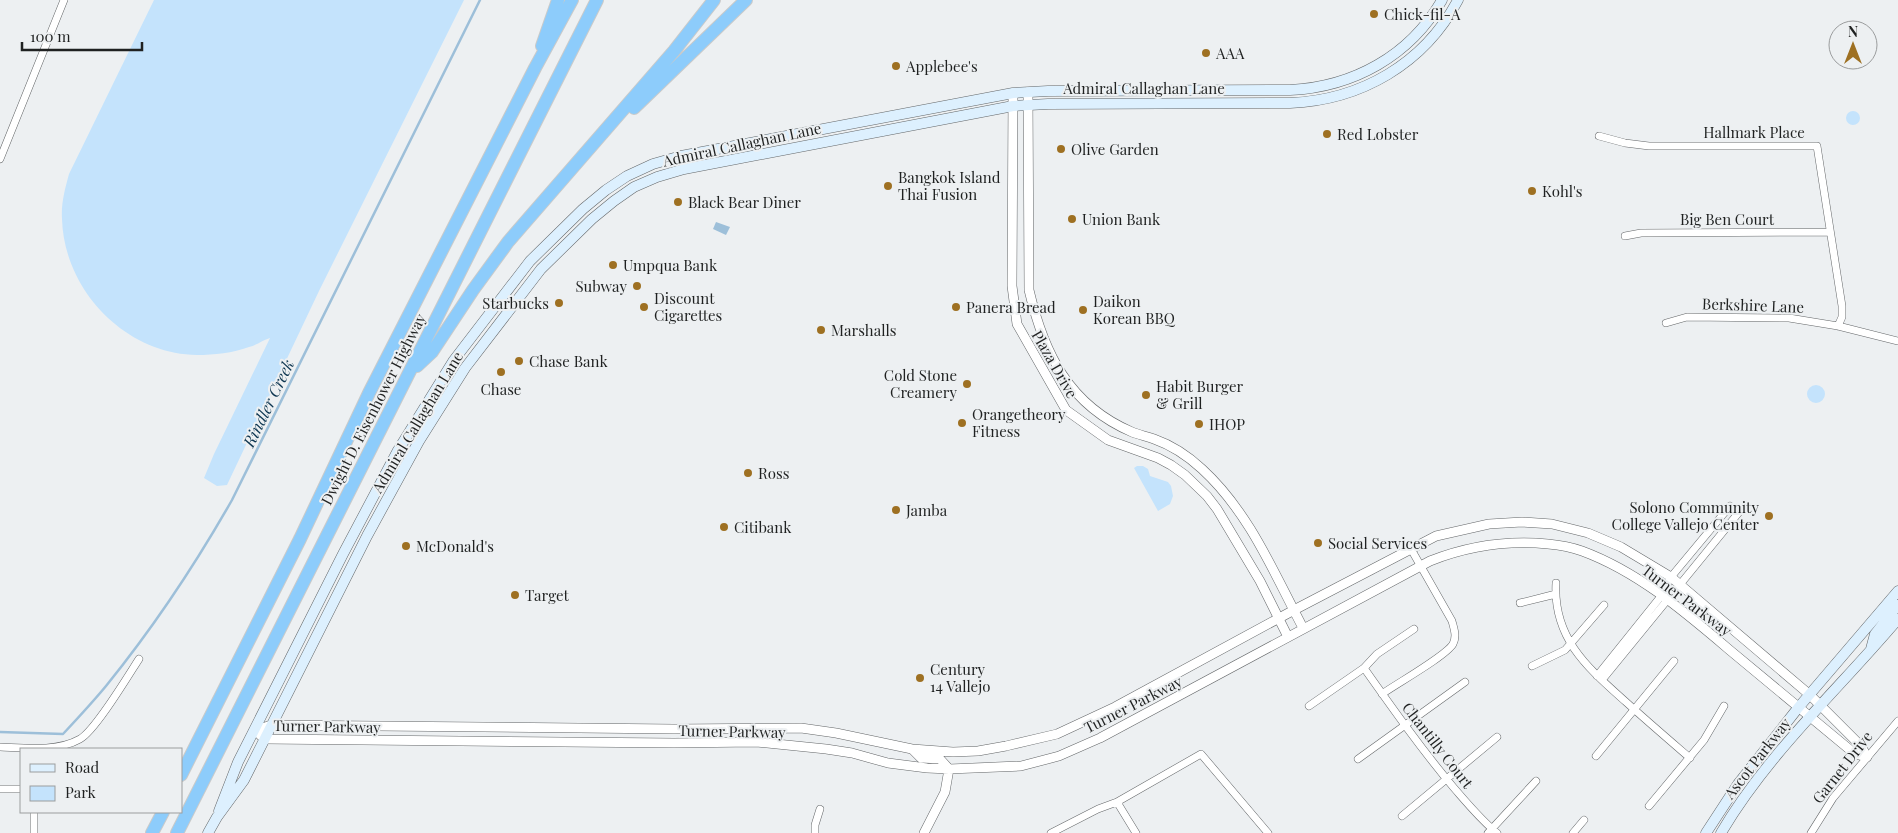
<svg xmlns="http://www.w3.org/2000/svg" width="1898" height="833" font-family="'Playfair Display',serif">
<rect width="100%" height="100%" fill="#edf0f2"/>
<path fill="#c4e3fc" d="M154,0H464L319,291L227,485L217,486L204,478L214,454L270,338C263,340 257,345 249,347C233,353 214,355 197,355C125,354 64,290 62,219C61,203 65,189 69,174Z
M1846 118a7 7 0 1 1 14 0a7 7 0 1 1-14 0Z
M1807 394a9 9 0 1 1 18 0a9 9 0 1 1-18 0Z
M1137,466H1143L1148,469L1150,476L1168,482L1171,486L1173,496L1170,504L1158,511L1134,468Z"/>
<path fill="#9dbfd9" d="M716,222L730,227L726,235L713,229Z"/>
<g fill="none" stroke-linecap="round" stroke-linejoin="round">
<path stroke="#9dbfd9" stroke-width="2.5" d="M0,732L63,734C77,719 92,703 106,686C153,628 195,565 232,500L480,0"/>
<defs>
<path id="minor" d="M1599,136L1625,143L1649,146H1817L1842,306V317L1838,326
M0,159L64,0
M1625,236L1641,233L1830,232
M1666,323L1687,317L1789,318L1838,326L1898,341
M1556,583C1553,639 1588,668 1626,702C1647,721 1668,739 1690,758
M1520,603L1556,594
M1532,666L1565,650L1604,605
M1364,668C1393,709 1422,750 1454,788C1468,804 1481,820 1497,833
M1597,676L1662,595L1671,577L1730,506
M1602,680L1740,511
M1382,694C1396,684 1446,656 1453,644C1457,636 1454,629 1452,621L1411,549
M1309,706L1364,668L1377,654L1414,629
M0,747C25,748 57,752 80,739C95,731 128,676 139,659
M1596,756L1674,661
M1358,759L1465,682
M0,789H21
M1117,802L1136,833
M1649,806L1704,740L1724,706
M1402,816L1497,737
M34,833V812
M815,833V825L820,809
M1051,833L1098,809L1117,802L1201,754L1268,833
M1488,833L1536,781
M1573,833L1584,820
M1811,833L1833,798L1898,721"/>
<path id="tertiary" d="M1028,92L1029,290C1044,354 1069,405 1132,432C1139,435 1146,436 1154,439C1171,445 1188,456 1202,469C1249,512 1274,573 1303,628
M1013,93L1012,286L1017,324L1066,410L1108,440L1158,458L1171,465L1185,475L1207,496L1217,509L1260,581L1288,637
M254,731L271,725L674,729L801,728L836,733L912,749L953,752L978,751L1006,746L1057,734L1115,707L1294,610L1436,536L1489,524L1522,522L1552,524L1588,533L1621,547L1671,577L1810,695L1861,746L1867,757
M260,735L265,739L674,743L756,742L826,749L852,753L888,763L927,768L949,769L1021,766L1059,756L1100,738L1430,561C1468,546 1507,540 1548,544C1559,545 1571,547 1582,551C1639,572 1686,613 1732,652C1773,686 1814,720 1855,754L1867,757
M912,749L921,758L940,759L949,769L945,792L924,833"/>
<path id="secondary" d="M1871,649L1875,634L1898,605
M219,811L238,762L343,554L397,452L454,360L530,261L583,209L606,190L627,176L653,164L681,156L1013,93L1048,91L1290,90C1353,87 1410,56 1442,0
M208,833L217,817L244,780L367,536L419,441L465,368L541,269L592,219L614,201L634,187L657,177L684,169L1013,106L1048,104L1290,103C1361,100 1424,64 1458,0
M1706,833L1738,784L1798,708L1898,591
M1721,833C1768,753 1839,689 1898,619"/>
<path id="motorway" d="M542,46L558,0
M634,108L746,0
M417,366L432,352L473,290L508,242L674,51L714,0
M181,775L300,539L369,393L535,68L572,0
M152,833L163,812
M177,833L597,0"/>
</defs>
<use href="#minor" stroke="#636668" stroke-width="8"/>
<use href="#tertiary" stroke="#636668" stroke-width="10"/>
<use href="#secondary" stroke="#636668" stroke-width="11"/>
<use href="#motorway" stroke="#c9caca" stroke-width="14"/>
<use href="#minor" stroke="#fff" stroke-width="7"/>
<use href="#tertiary" stroke="#fff" stroke-width="9"/>
<use href="#secondary" stroke="#ddf0fe" stroke-width="10"/>
<use href="#motorway" stroke="#8dccfb" stroke-width="12"/>
</g>
<g fill="#9e7022" stroke="#edf0f2" stroke-width="2">
<circle cx="1374" cy="14" r="5"/>
<circle cx="1206" cy="53" r="5"/>
<circle cx="896" cy="66" r="5"/>
<circle cx="1327" cy="134" r="5"/>
<circle cx="1061" cy="149" r="5"/>
<circle cx="888" cy="186" r="5"/>
<circle cx="1532" cy="191" r="5"/>
<circle cx="678" cy="202" r="5"/>
<circle cx="1072" cy="219" r="5"/>
<circle cx="613" cy="265" r="5"/>
<circle cx="637" cy="286" r="5"/>
<circle cx="559" cy="303" r="5"/>
<circle cx="644" cy="307" r="5"/>
<circle cx="956" cy="307" r="5"/>
<circle cx="1083" cy="310" r="5"/>
<circle cx="821" cy="330" r="5"/>
<circle cx="519" cy="361" r="5"/>
<circle cx="501" cy="372" r="5"/>
<circle cx="967" cy="384" r="5"/>
<circle cx="1146" cy="395" r="5"/>
<circle cx="962" cy="423" r="5"/>
<circle cx="1199" cy="424" r="5"/>
<circle cx="748" cy="473" r="5"/>
<circle cx="896" cy="510" r="5"/>
<circle cx="1769" cy="516" r="5"/>
<circle cx="724" cy="527" r="5"/>
<circle cx="1318" cy="543" r="5"/>
<circle cx="406" cy="546" r="5"/>
<circle cx="515" cy="595" r="5"/>
<circle cx="920" cy="678" r="5"/>
</g>
<g text-anchor="middle" dominant-baseline="central" stroke-width="4" stroke-linejoin="round" paint-order="stroke">
<g font-size="15" fill="#1f2121" stroke="#edf0f2" text-anchor="start">
<text x="1384" y="14">Chick-fil-A</text>
<text x="1216" y="53">AAA</text>
<text x="906" y="66">Applebee's</text>
<text x="1337" y="134">Red Lobster</text>
<text x="1071" y="149">Olive Garden</text>
<text x="898" y="177">Bangkok Island<tspan x="898" dy="17">Thai Fusion</tspan></text>
<text x="1542" y="191">Kohl's</text>
<text x="688" y="202">Black Bear Diner</text>
<text x="1082" y="219">Union Bank</text>
<text x="623" y="265">Umpqua Bank</text>
<text x="627" y="286" text-anchor="end">Subway</text>
<text x="654" y="298">Discount<tspan x="654" dy="17">Cigarettes</tspan></text>
<text x="1093" y="301">Daikon<tspan x="1093" dy="17">Korean BBQ</tspan></text>
<text x="549" y="303" text-anchor="end">Starbucks</text>
<text x="966" y="307">Panera Bread</text>
<text x="831" y="330">Marshalls</text>
<text x="529" y="361">Chase Bank</text>
<text x="957" y="375" text-anchor="end">Cold Stone<tspan x="957" dy="17">Creamery</tspan></text>
<text x="1156" y="386">Habit Burger<tspan x="1156" dy="17">&amp; Grill</tspan></text>
<text x="501" y="389" text-anchor="middle">Chase</text>
<text x="972" y="414">Orangetheory<tspan x="972" dy="17">Fitness</tspan></text>
<text x="1209" y="424">IHOP</text>
<text x="758" y="473">Ross</text>
<text x="1759" y="507" text-anchor="end">Solono Community<tspan x="1759" dy="17">College Vallejo Center</tspan></text>
<text x="906" y="510">Jamba</text>
<text x="734" y="527">Citibank</text>
<text x="1328" y="543">Social Services</text>
<text x="416" y="546">McDonald's</text>
<text x="525" y="595">Target</text>
<text x="930" y="669">Century<tspan x="930" dy="17">14 Vallejo</tspan></text>
</g>
<g font-size="15" fill="#1f2121" stroke="#edf0f2">
<text x="1144" y="88">Admiral Callaghan Lane</text>
<text x="1754" y="132">Hallmark Place</text>
<text transform="translate(742 144) rotate(-12)">Admiral Callaghan Lane</text>
<text x="1727" y="219">Big Ben Court</text>
<text transform="translate(1753 305) rotate(2)">Berkshire Lane</text>
<text transform="translate(1055 364) rotate(60)">Plaza Drive</text>
<text transform="translate(373 409) rotate(-63)">Dwight D. Eisenhower Highway</text>
<text transform="translate(417 422) rotate(-59)">Admiral Callaghan Lane</text>
<text transform="translate(1687 600) rotate(37)">Turner Parkway</text>
<text transform="translate(1133 704) rotate(-27)">Turner Parkway</text>
<text transform="translate(327 726) rotate(1)">Turner Parkway</text>
<text transform="translate(732 731) rotate(1)">Turner Parkway</text>
<text transform="translate(1438 745) rotate(52)">Chantilly Court</text>
<text transform="translate(1757 758) rotate(-52)">Ascot Parkway</text>
<text transform="translate(1842 767) rotate(-52)">Garnet Drive</text>
</g>
<g font-size="16" font-style="italic" fill="#0d3651" stroke="#edf0f2">
<text transform="translate(268 403) rotate(-64)">Rindler Creek</text>
</g>
</g>
<rect x="20" y="748" width="162" height="65" fill="#edf0f2" stroke="#9b9d9e"/>
<rect x="30" y="764" width="25" height="8" fill="#ddf0fe" stroke="#9b9d9e"/>
<text x="65" y="773" font-size="15" fill="#1f2121">Road</text>
<rect x="30" y="786" width="25" height="15" fill="#c4e3fc" stroke="#9b9d9e"/>
<text x="65" y="798" font-size="15" fill="#1f2121">Park</text>
<g transform="translate(1853 45)"><circle r="24" fill="#edf0f2" stroke="#9b9d9e"/>
<path d="M0-4L9 19L0 12L-9 19Z" fill="#9e7022"/>
<text y="-8" font-size="14" font-weight="bold" text-anchor="middle" fill="#1f2121">N</text>
</g>
<path d="M22 42v8h120v-8" fill="none" stroke="#1f2121" stroke-width="2.5"/>
<text x="30" y="42" font-size="15" fill="#1f2121" stroke="#edf0f2" stroke-width="4" paint-order="stroke">100 m</text>
</svg>
